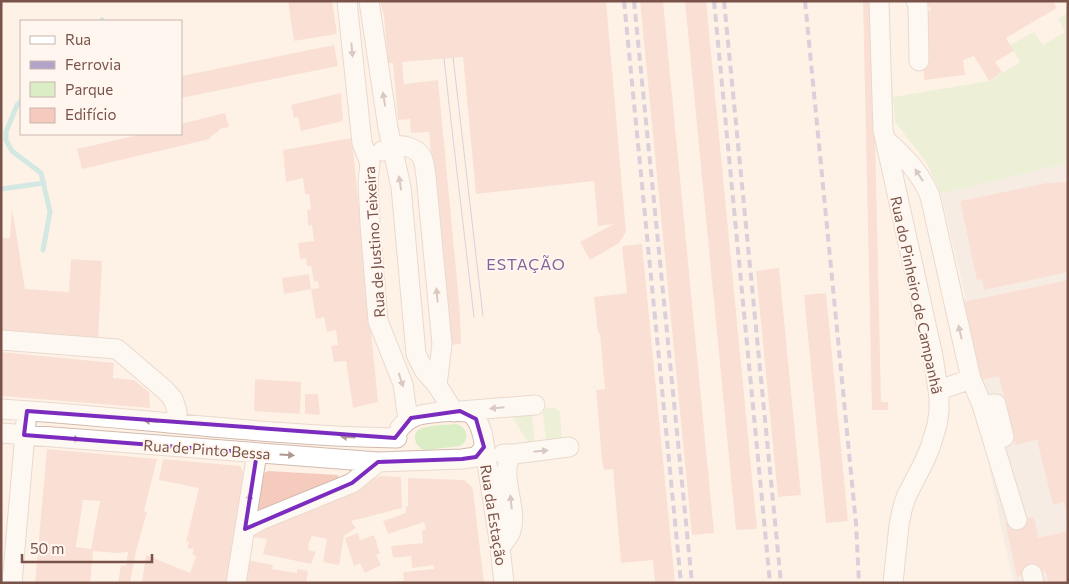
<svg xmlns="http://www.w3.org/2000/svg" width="1069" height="584" font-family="Commissioner,sans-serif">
<rect width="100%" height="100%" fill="#fef2e7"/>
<path fill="#eee5e1" d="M1068,165V583H1014L1001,527L981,424L979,381L960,300L966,299L941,194L1055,166Z"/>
<path fill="#daedc4" d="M1068,13V165L1055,166L941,194L926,162L895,122L893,97L989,81L1020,62L1010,45L1034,32L1043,45L1065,32L1058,19Z
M547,408H555L560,412L562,439L547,444L546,440L543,414L544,411Z
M530,412L532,416L535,443L530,446L510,413Z
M456,424C468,427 470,440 460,446L426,450L421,449L416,443C415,439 414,435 417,431C422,425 448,425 456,424Z"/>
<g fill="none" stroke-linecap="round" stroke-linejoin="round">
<path stroke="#9fdbdb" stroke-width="5" d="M101,21L102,20
M21,101L17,105L6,132V140L12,151L41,173L50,212L43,250
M1,189L44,183"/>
</g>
<path fill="#f5cbbd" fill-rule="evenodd" d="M288,1H332L337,34L294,41Z
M380,1H606L626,232L619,243L590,260L580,242L610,226L615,224L598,226L594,181L476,194L463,57L402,62L404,84L438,80L460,312L461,344L450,345L429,132L411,133L410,119L398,120L393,63H388L384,16Z
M640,1H663L714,533L692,535Z
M685,1H706L757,529L736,530Z
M863,1H872L881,402H888V410H872Z
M925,1H1053L1057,8L1006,38L1014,51L995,62L1002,72L989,81L974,56L963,60L965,75L924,80L922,20L931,9Z
M334,45L338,66L181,98V76Z
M341,93L343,121L301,131L298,117L294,118L291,105Z
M225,113L229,127L219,129V131L210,137V139L82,169L77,149L143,134H181V124Z
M352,138L378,402L353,408L346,361L334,362L331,346L338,345L336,330L327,332L324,317L316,319L311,289L319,288L318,281L314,282L311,266H307L306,258L300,259L298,243L314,241L312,225L308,226L307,210L311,209L309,194H305L303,178L286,182L283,150Z
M1068,182V272L984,290L982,279L977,280L960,201L1047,183Z
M12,208L25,289L69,292L71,259L102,261L98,341L1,336V238H10Z
M642,244L675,583H655L653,560L621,563L613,469L604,470L602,461L596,390L605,389L600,333H598L594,297L627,293L622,246Z
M779,268L801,495L778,497L756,271Z
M309,274L311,289L284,294L282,278Z
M1068,280V517H1067L1064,502L1053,505L1037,440L1015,445L999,376L981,380L963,302Z
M826,293L848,521L826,523L804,295Z
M1,352L114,363L113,378L134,380L149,392L150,408L1,396Z
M255,379L301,382L300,414L254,411Z
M305,394H318L320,415L305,414Z
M47,449L157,459L144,511L147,512L136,551L130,583H118L121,565L126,566L128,552L117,553L93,551L90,583H35ZM83,500L100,501L91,549L76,547Z
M163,459L240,466L246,476L228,583H142L146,555L190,573L196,556L192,554L194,549L187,548L189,542H186L199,488L159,480Z
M268,471L338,475L340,485L260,517L252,511L262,474Z
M380,476L401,477L402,508L351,521L356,528L344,536L339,565L323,562L327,539L312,536L308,545L309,546L308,550L316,552L311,564L263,554L267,539L252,537L257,529L261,525Z
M408,478L464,480L471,486L473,490L484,583H395V581H404L403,572L434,569V565L412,568L411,556L393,558L391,546L423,543L422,531L426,529L424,522L388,534L383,521L406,513V507L408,506Z
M1034,517L1038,538L1068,531V583H1049L1045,571L1017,577L1005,523Z
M358,533L360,540L374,535L380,553L376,555L381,565L365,573L360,563L354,566L345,538Z
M247,560L273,565L272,569L297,573V569L308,571L306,583H243Z"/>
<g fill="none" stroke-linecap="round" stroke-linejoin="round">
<defs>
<path id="minor" d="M347,1L362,143L370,163L368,182L370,224L378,321L403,384L408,420
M369,1L388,128L401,187L416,354L424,370L437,385L454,412
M879,1L883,130L933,356L939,397V411L937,425L930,448L924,462L906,497L902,510L899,525L893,583
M916,1L918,5L919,61
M885,139C904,156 920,172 930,196L971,379L982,405L1017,520
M382,151C386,150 390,147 393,146C404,144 420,149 423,160C425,165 425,171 426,176L442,344L437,385
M1,340L117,349L165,390L173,399L177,411V423
M939,390L971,379
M982,405L996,404L1004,437
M1,409C133,417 265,436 397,438
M460,411L535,405
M400,428C403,424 407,420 412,418C420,413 462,409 470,413C478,418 481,428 483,437L500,547L504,583
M1,433L378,462L462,459L476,457L480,453L484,447
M503,454H514L569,447
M245,529L261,520L352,483L378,462
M500,547C504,542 509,537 511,531C517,511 505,488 507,468C507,462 510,458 514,454
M1032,574L1034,583
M12,583L26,422
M236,583L257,453"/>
</defs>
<use href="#minor" stroke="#d3baae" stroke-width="21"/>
<use href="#minor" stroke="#fff" stroke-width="19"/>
<path stroke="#b2a4c9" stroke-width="1" d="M453,57L483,316
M444,58L449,104L474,317"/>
<path stroke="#b2a4c9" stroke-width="4" stroke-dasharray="8 5" stroke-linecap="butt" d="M624,1L681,583
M634,1L692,583
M714,1L770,583
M724,1L781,583
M805,1L856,524L859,583"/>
</g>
<defs><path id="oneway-solid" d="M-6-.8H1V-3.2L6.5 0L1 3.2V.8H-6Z" transform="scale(1.25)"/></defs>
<g fill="#af9892">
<use href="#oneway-solid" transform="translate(352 50) rotate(85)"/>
<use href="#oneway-solid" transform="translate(384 99) rotate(-99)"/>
<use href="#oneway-solid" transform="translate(919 175) rotate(-123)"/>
<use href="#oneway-solid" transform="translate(400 183) rotate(-99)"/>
<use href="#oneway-solid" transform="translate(437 295) rotate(-95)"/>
<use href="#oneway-solid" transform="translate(960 332) rotate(-103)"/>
<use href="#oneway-solid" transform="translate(401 380) rotate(72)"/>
<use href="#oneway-solid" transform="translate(497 408) rotate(175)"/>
<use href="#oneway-solid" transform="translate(151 421) rotate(-175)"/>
<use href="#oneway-solid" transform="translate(348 437) rotate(-176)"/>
<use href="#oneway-solid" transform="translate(73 439) rotate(4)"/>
<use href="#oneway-solid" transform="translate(541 451) rotate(-6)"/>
<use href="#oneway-solid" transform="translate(287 455) rotate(4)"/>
<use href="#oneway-solid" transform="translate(249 500) rotate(-82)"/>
<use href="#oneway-solid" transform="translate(511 502) rotate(-96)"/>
</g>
<path d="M0 0H1069V584H0ZM27,411L395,438L411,418L460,411L476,419L484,447L476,457L462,459L378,462L352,483L245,529L257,453L24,435Z" fill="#fef2e7" fill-opacity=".55" fill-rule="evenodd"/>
<path fill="none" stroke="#7b2cbf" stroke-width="4" stroke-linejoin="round" d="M27,411L395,438L411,418L460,411L476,419L484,447L476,457L462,459L378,462L352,483L245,529L257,453L24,435Z"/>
<g text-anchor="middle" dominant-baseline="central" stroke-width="4" stroke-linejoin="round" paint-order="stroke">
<g font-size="15" fill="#795349" stroke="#fff6ef">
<text transform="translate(374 242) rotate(-94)">Rua de Justino Teixeira</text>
<text transform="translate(917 295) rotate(78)">Rua do Pinheiro de Campanhã</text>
<text transform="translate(207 449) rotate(4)">Rua de Pinto Bessa</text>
<text transform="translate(494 515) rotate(81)">Rua da Estação</text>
</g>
<g font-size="16" letter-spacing="1" fill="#82659d" stroke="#fff6ef">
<text x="526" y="263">ESTAÇÃO</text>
</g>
</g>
<rect width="1069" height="584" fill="none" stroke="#795349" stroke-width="5"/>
<rect x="20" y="20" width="162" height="115" fill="#fff6ef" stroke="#c9b5ad"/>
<rect x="30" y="36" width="25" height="8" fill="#ffffff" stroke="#c9b5ad"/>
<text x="65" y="45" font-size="15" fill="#795349">Rua</text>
<rect x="30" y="61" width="25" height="8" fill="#b2a4c9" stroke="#c9b5ad"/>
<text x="65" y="70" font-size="15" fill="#795349">Ferrovia</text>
<rect x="30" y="82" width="25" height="15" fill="#daedc4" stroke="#c9b5ad"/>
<text x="65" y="95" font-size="15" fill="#795349">Parque</text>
<rect x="30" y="108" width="25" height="15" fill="#f5cbbd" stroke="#c9b5ad"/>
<text x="65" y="120" font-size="15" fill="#795349">Edifício</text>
<path d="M22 554v8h130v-8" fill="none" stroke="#795349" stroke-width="2.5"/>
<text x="30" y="554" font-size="15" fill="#795349" stroke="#fff6ef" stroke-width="4" paint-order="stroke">50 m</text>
</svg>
